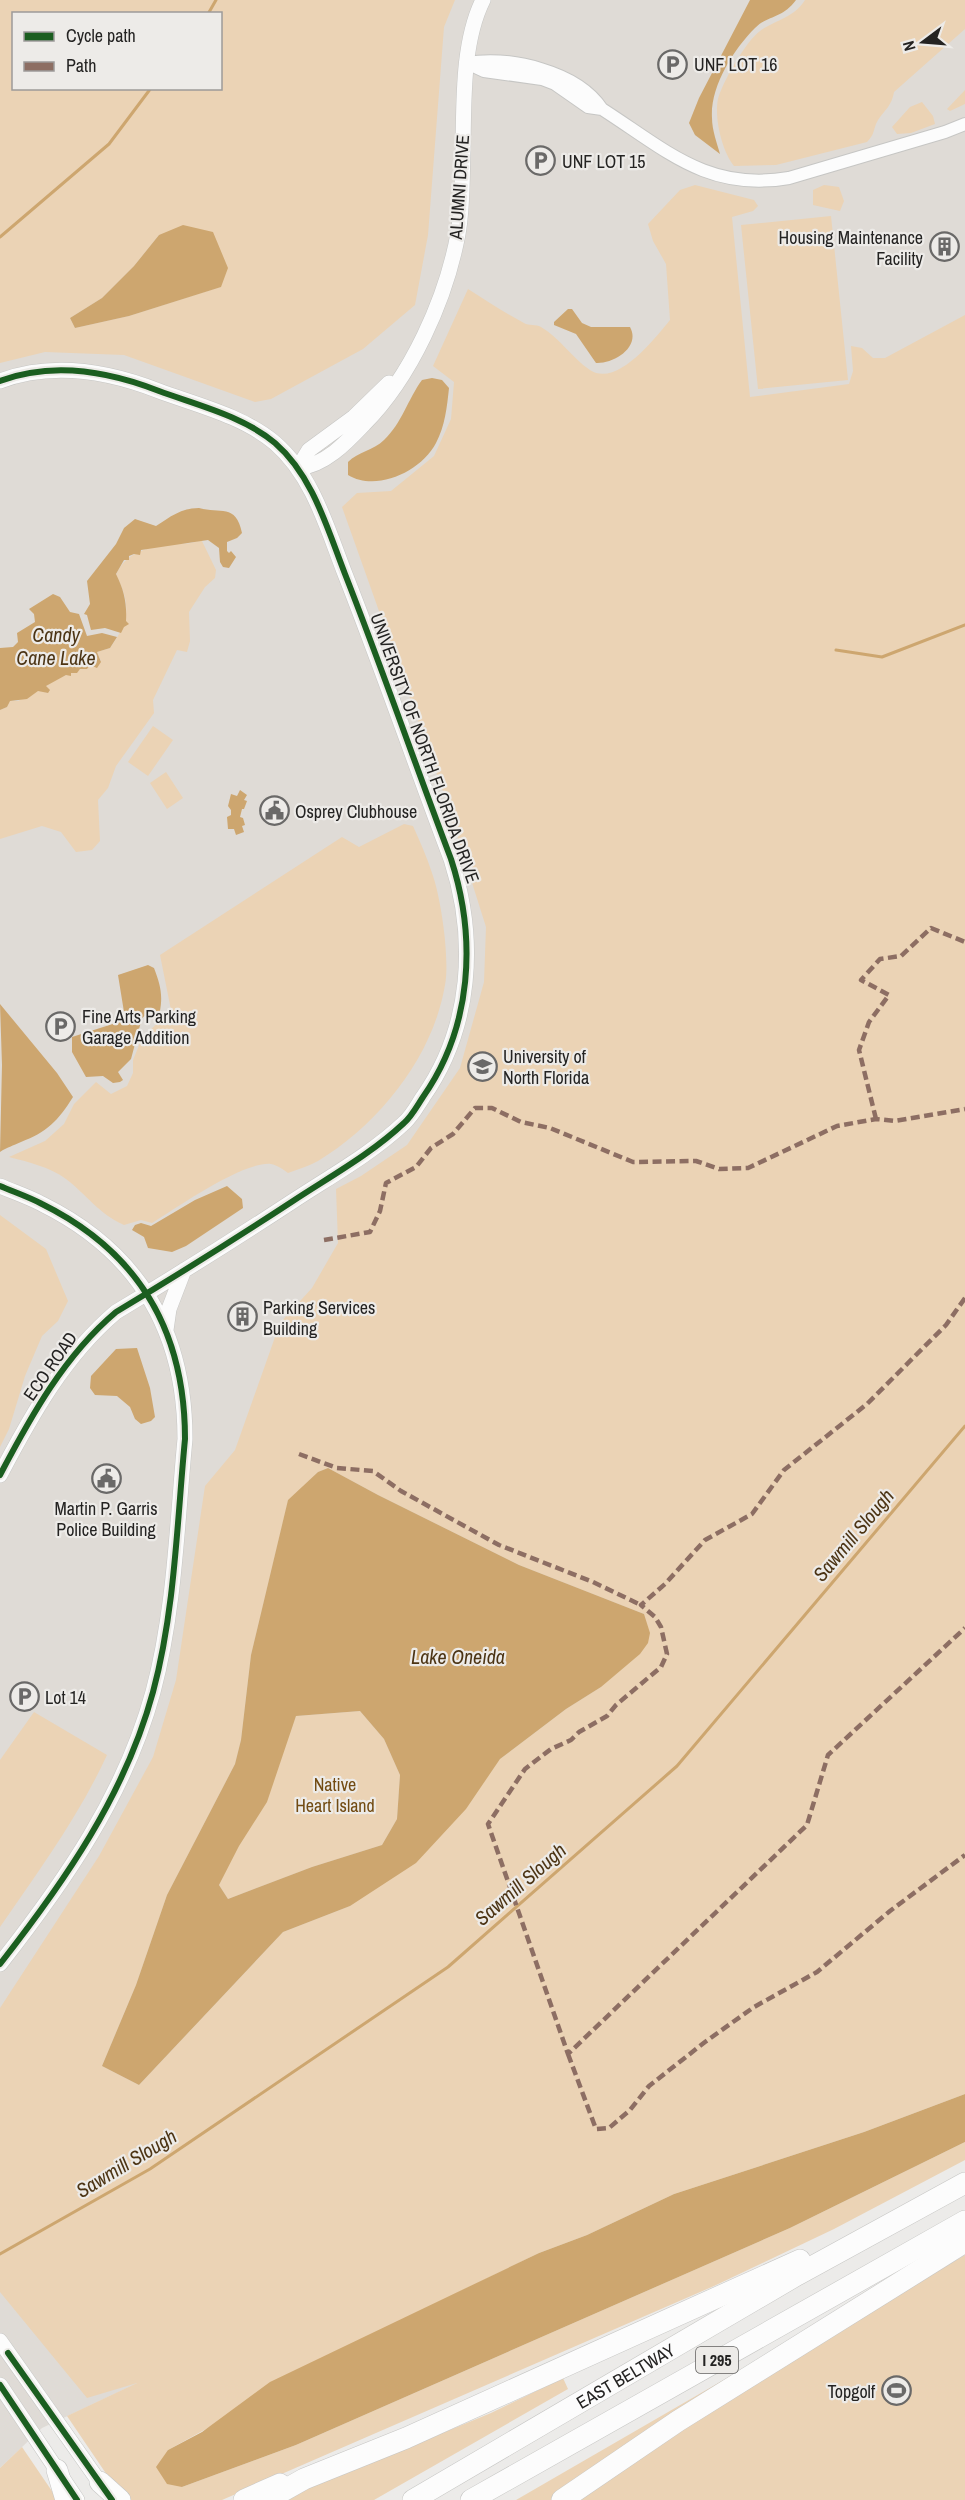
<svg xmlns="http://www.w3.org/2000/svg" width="965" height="2500" font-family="'Archivo Narrow',sans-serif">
<rect width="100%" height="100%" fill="#ecebe9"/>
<path fill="#dfdbd6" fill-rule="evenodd" d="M0,0H965V2044L142,2381L42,2428L0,2468ZM14,14H220V88H14Z"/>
<path fill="#ebd3b5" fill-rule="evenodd" d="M0,0H455L444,27L428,235L415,305L363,349L271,399L255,402L124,355L45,352L0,363ZM14,14H220V88H14ZM159,235L220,287L129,316L75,328L70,318L102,298L134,266Z
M805,0H965V29L894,92C891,109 882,111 876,124C873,132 874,135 867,142L776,165L734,166C722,151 714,118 718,99C722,83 746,41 760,31C775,20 794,18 805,0Z
M965,90V104L950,111L947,109Z
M922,102L933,116L935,124L911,133L897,134L892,127L910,107Z
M695,185L754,200L758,206L753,211L732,217L750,397L849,384L853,371L851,346L862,348L873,358H885L965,315V2094L864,2132L674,2194L587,2235L539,2253L420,2311L168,2450L182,2487L296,2445L790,2228L965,2142V2160L834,2229L714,2286L222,2500H124L67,2416L137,2383L87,2398L0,2292V2008L99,1856L153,1757L176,1680L205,1486L235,1450L280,1323L312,1288L338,1243L336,1189L361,1176L407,1145L460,1068L484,982L486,927L444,794L342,507L357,493L391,491L434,456L451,419L454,382L433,366L468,289C487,301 505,313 524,323C529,326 536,324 541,327C560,338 572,358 590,370C617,388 655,338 670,320L666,264L653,241L648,224L680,190ZM328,1468L378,1495L519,1565L644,1614L601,1687L566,1709L500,1759L350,1906L283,1932L139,2085L102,2066L136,1985L167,1895L235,1764L241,1740L251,1655L288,1501L318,1472Z
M824,185L839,187L844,201L840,211L813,205V190Z
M831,216L848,380L758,389L741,225Z
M201,539L216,570L215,578L205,587L189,612L190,641L187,652L177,650L153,700L154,713L116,766L108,788L98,800L100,841L92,850L76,852L61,832L42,826L0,839V710L7,707L9,701H18L38,690L48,693L45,687L54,680L101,661L97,652L110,648C130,621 131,604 116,575C126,551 150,547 173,544C183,543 192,545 201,539Z
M153,726L173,740L148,776L128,762Z
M166,772L183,798L167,809L150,783Z
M404,824L413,826C420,842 427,857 432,873C441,897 450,960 445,985C433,1057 379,1124 318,1161C309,1166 298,1169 288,1173C284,1170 277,1165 271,1164C243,1161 178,1207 152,1223L141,1220L124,1225C99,1214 87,1195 66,1179C50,1167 28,1162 9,1157L45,1141L64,1124L74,1104L96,1082L111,1094L127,1086L133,1073V1060L142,1038L171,1010L160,955L342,837L359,847Z
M0,1215L46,1249L68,1301L58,1321L42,1336L25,1376L9,1429L0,1447Z
M360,1711L384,1739L400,1775L397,1819L382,1845L312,1867L228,1899L219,1885L283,1750L296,1716Z
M34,1712L107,1755C79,1816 38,1872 0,1927V1760Z
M965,2255V2500H571L844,2326Z
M758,2360L551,2500H516Z
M563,2378L568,2389L374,2500H280L491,2413Z
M22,2447L58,2500H0V2468Z"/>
<path fill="#cda66f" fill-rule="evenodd" d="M750,0H796C782,19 768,15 755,28C733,50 710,87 712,118C712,130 717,143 720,154L695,135L689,123L699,98Z
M183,225L213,232L228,268L221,287L129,316L75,328L70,318L102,298L134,266L159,235Z
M568,309H572L582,323L591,327H630C641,347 614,364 596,363L576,334L554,325V322Z
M432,378L442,380L449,388C447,407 445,426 436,443C421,472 376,492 348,475V462C358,452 374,450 384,440C402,423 408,399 422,380Z
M199,508C220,514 236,503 242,533L237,538L227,542V551L229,553L231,551L236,557L229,568L223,567L220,562L219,548L208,540L141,550L140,555L134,554L129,556V560H124L116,574C124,590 127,603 126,621L129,624L124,627L121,633L105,628L91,630L87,615L84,614L90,604L87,581L116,544L124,528L135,519L156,526C170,517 181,508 199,508Z
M53,594L60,597L70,612L79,614L87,636L102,633L117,637L110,648L97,652L101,662L97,668L90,665L87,669H80L77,673H71V676L66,675L46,686L50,690L48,693L38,691L27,699L10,701L7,707L0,710V648L13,647L18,642L17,633L35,622L34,614L29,609Z
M240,790L247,795L244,800L247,801L244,809H242L240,817L243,818L245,825L242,826L244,832L236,835L234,829H228L227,817L231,815V810L228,806L231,794L237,796Z
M148,965L154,968C160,984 163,994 160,1011L148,1013L142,1018L131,1059L118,1072L123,1080L120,1082L113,1083L103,1076L86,1077L72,1052V1037L122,1021L124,1012L118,975Z
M0,1004L57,1073L73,1097C58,1121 47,1132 21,1142C13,1146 7,1147 0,1152L2,1065Z
M227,1186L242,1199L243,1208L186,1246L172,1252L148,1248L144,1237L132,1230L135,1225L141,1223L151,1226L195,1200Z
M137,1348L150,1388L155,1417L151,1421L141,1424L135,1419L130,1407L117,1396L95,1395L90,1388L91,1376L116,1349Z
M328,1468L378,1495L519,1565L644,1614L650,1633L648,1643L640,1654L601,1687L566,1709L500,1759L466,1809L416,1863L350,1906L283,1932L139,2085L102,2066L136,1985L167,1895L235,1764L241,1740L251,1655L288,1500L318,1472ZM360,1711L384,1739L400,1775L397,1819L382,1845L312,1867L228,1899L219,1885L239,1846L267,1802L296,1716Z
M965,2094V2142L790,2228L296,2445L182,2487L167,2484L156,2467L168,2450L202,2432L270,2382L539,2253L587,2235L674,2194L864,2132Z"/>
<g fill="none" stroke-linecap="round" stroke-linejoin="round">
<path stroke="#cda66f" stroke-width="3" d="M208,14L216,0
M0,237L109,144L151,88
M836,650L882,657L965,625
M0,2254L150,2169L448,1967L677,1766L965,1426"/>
<defs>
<path id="minor" d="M467,63L484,71L542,79L555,84L588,107L602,109C666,150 708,192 789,178L945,132L965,124
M467,63C510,56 577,71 602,109"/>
<path id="tertiary" d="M0,381C53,361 108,371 159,391C197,405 243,416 275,443C313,476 327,528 345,574C382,668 415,764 451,859C477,939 472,1027 423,1097C417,1106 412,1116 404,1123C371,1154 331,1176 293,1201C235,1239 176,1276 116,1312C64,1356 31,1416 0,1475
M298,468C324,466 346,443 364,424C411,377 446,299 458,234C463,206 462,176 463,148C464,102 462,42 483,0
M298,468L309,450L354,417L389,383
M0,1186C14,1192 29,1197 42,1204C139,1252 185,1331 185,1439C177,1522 175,1610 153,1692C125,1795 65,1881 0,1964
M166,1330L169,1309L184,1270
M0,2341L105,2490
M0,2385L77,2500"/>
<g id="motorway">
<path d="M57,2470L66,2500"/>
<path d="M100,2482L120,2500"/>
<path d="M244,2500L280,2484"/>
<path d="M267,2500L304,2479L406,2438L800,2260"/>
<path id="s1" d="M413,2500L797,2275L965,2183"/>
<path d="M471,2500L965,2221"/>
<path d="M562,2500L678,2421L965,2242"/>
</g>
</defs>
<use href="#minor" stroke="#c6c6c4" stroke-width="14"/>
<use href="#tertiary" stroke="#c6c6c4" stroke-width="16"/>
<use href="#motorway" stroke="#c6c6c4" stroke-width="22"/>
<use href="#minor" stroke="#fcfcfc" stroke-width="12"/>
<use href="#tertiary" stroke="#fcfcfc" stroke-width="15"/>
<use href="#motorway" stroke="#fcfcfc" stroke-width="21"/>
<path stroke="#8d6e63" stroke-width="4.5" stroke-dasharray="9 4.5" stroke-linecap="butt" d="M876,1119L859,1050L869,1022L889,995L861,980L880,959L901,956L931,928L965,942
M324,1240L370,1232L380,1211L386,1183L416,1167L431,1148L453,1134L475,1108H492L521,1122L550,1128L633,1162L696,1161L719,1169L748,1168L837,1126L876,1119L895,1121L965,1109
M965,1298L946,1325L867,1404L784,1470L752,1514L705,1540L665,1584L641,1605L655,1617L661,1627L667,1654L661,1667L616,1705L607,1716L579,1732L571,1740L551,1749L525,1769L488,1824L568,2054L807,1825L828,1755L965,1628
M299,1454L337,1468L373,1471L401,1491L499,1545L593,1582L641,1605
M568,2054L596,2129L609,2128L630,2110L649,2086L705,2042L754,2007L817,1972L890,1911L965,1855"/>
<defs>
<path id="cycleway" d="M0,381C53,361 108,371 159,391C197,405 243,416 275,443C313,476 327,528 345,574C382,668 415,764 451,859C477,939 472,1027 423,1097C417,1106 412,1116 404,1123C371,1154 331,1176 293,1201C235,1239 176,1276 116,1312C64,1356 31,1416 0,1475
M0,1186C14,1192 29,1197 42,1204C139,1252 185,1331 185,1439C177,1522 175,1610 153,1692C125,1795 65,1881 0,1964
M8,2353L112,2500
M0,2385L77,2500"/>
</defs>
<use href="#cycleway" stroke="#edebe8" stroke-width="10"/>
<use href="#cycleway" stroke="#1b5e20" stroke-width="6"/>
</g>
<defs>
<symbol id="parking-ring" viewBox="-11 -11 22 22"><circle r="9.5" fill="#edebe8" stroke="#6a6968" stroke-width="1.5"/><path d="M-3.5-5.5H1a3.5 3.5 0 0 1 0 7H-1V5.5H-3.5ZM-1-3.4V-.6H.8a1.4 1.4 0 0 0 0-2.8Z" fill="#6a6968"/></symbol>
<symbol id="building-ring" viewBox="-11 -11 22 22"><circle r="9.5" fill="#edebe8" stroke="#6a6968" stroke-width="1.5"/><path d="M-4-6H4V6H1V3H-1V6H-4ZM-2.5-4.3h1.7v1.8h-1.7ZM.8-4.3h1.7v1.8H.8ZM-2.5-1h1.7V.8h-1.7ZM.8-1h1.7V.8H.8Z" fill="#6a6968"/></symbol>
<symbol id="civic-ring" viewBox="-11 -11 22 22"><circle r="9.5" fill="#edebe8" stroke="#6a6968" stroke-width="1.5"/><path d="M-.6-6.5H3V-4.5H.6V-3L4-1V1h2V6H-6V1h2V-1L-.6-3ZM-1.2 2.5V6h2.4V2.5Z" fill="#6a6968"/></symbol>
<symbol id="university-ring" viewBox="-11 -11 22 22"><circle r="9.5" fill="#edebe8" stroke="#6a6968" stroke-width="1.5"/><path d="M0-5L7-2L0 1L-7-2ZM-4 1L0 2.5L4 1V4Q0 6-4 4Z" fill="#6a6968"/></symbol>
<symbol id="stadium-ring" viewBox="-11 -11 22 22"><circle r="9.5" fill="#edebe8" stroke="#6a6968" stroke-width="1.5"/><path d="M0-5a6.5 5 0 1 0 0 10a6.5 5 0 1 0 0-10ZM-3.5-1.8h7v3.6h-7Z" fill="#6a6968"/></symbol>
</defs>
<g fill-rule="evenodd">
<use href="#parking-ring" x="656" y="48" width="33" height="33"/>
<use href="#parking-ring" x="524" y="144" width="33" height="33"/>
<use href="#building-ring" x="928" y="230" width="33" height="33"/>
<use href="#civic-ring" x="258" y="794" width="33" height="33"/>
<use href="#parking-ring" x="44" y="1010" width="33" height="33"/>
<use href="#university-ring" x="466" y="1050" width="33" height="33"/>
<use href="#building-ring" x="226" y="1300" width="33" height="33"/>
<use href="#civic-ring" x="90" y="1462" width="33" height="33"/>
<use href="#parking-ring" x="8" y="1680" width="33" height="33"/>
<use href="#stadium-ring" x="880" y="2374" width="33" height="33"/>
</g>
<g text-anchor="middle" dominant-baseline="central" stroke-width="4.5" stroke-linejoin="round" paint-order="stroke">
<rect fill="#edebe8" stroke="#605f5d" stroke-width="1.5" x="696" y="2347" width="42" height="26" rx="4.5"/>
<g font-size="16" font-weight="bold" fill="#242322">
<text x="717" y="2360">I 295</text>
</g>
<g font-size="18" fill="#242322" stroke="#edebe8" text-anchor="start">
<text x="694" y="64">UNF LOT 16</text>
<text x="562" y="161">UNF LOT 15</text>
<text x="923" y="237" text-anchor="end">Housing Maintenance<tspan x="923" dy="21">Facility</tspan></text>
<text x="295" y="811">Osprey Clubhouse</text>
<text x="82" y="1016">Fine Arts Parking<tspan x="82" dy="21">Garage Addition</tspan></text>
<text x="503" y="1056">University of<tspan x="503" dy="21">North Florida</tspan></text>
<text x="263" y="1307">Parking Services<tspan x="263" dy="21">Building</tspan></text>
<text x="106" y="1508" text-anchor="middle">Martin P. Garris<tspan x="106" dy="21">Police Building</tspan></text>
<text x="45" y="1697">Lot 14</text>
<text x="875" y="2391" text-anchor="end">Topgolf</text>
</g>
<g font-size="18" fill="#242322" stroke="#edebe8">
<text transform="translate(459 187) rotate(-86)">ALUMNI DRIVE</text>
<text transform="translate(425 748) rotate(70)">UNIVERSITY OF NORTH FLORIDA DRIVE</text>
<text transform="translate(50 1366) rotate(-55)">ECO ROAD</text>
<text stroke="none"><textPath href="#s1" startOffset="246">EAST BELTWAY</textPath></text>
</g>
<g font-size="18" fill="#724b12" stroke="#edebe8">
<text x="335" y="1784">Native<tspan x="335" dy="21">Heart Island</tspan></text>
</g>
<g font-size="20" font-style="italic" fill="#4c3414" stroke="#edebe8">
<text x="56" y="634">Candy<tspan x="56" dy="23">Cane Lake</tspan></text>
<text transform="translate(853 1535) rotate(-50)">Sawmill Slough</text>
<text x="458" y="1656">Lake Oneida</text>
<text transform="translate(520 1884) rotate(-41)">Sawmill Slough</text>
<text transform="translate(126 2163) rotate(-31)">Sawmill Slough</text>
</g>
</g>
<rect x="12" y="12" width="210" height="78" fill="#edebe8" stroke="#9d9b99" stroke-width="1.5"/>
<rect x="24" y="32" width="30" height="9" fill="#1b5e20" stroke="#9d9b99" stroke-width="1.5"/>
<text x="66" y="42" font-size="18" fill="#242322">Cycle path</text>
<rect x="24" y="62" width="30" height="9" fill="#8d6e63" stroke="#9d9b99" stroke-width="1.5"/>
<text x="66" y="72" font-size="18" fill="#242322">Path</text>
<g transform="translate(923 42) rotate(254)" stroke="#edebe8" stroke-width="4.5" paint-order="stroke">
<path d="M0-4.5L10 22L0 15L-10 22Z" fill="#242322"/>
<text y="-9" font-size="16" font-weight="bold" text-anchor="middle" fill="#242322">N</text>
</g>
</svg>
